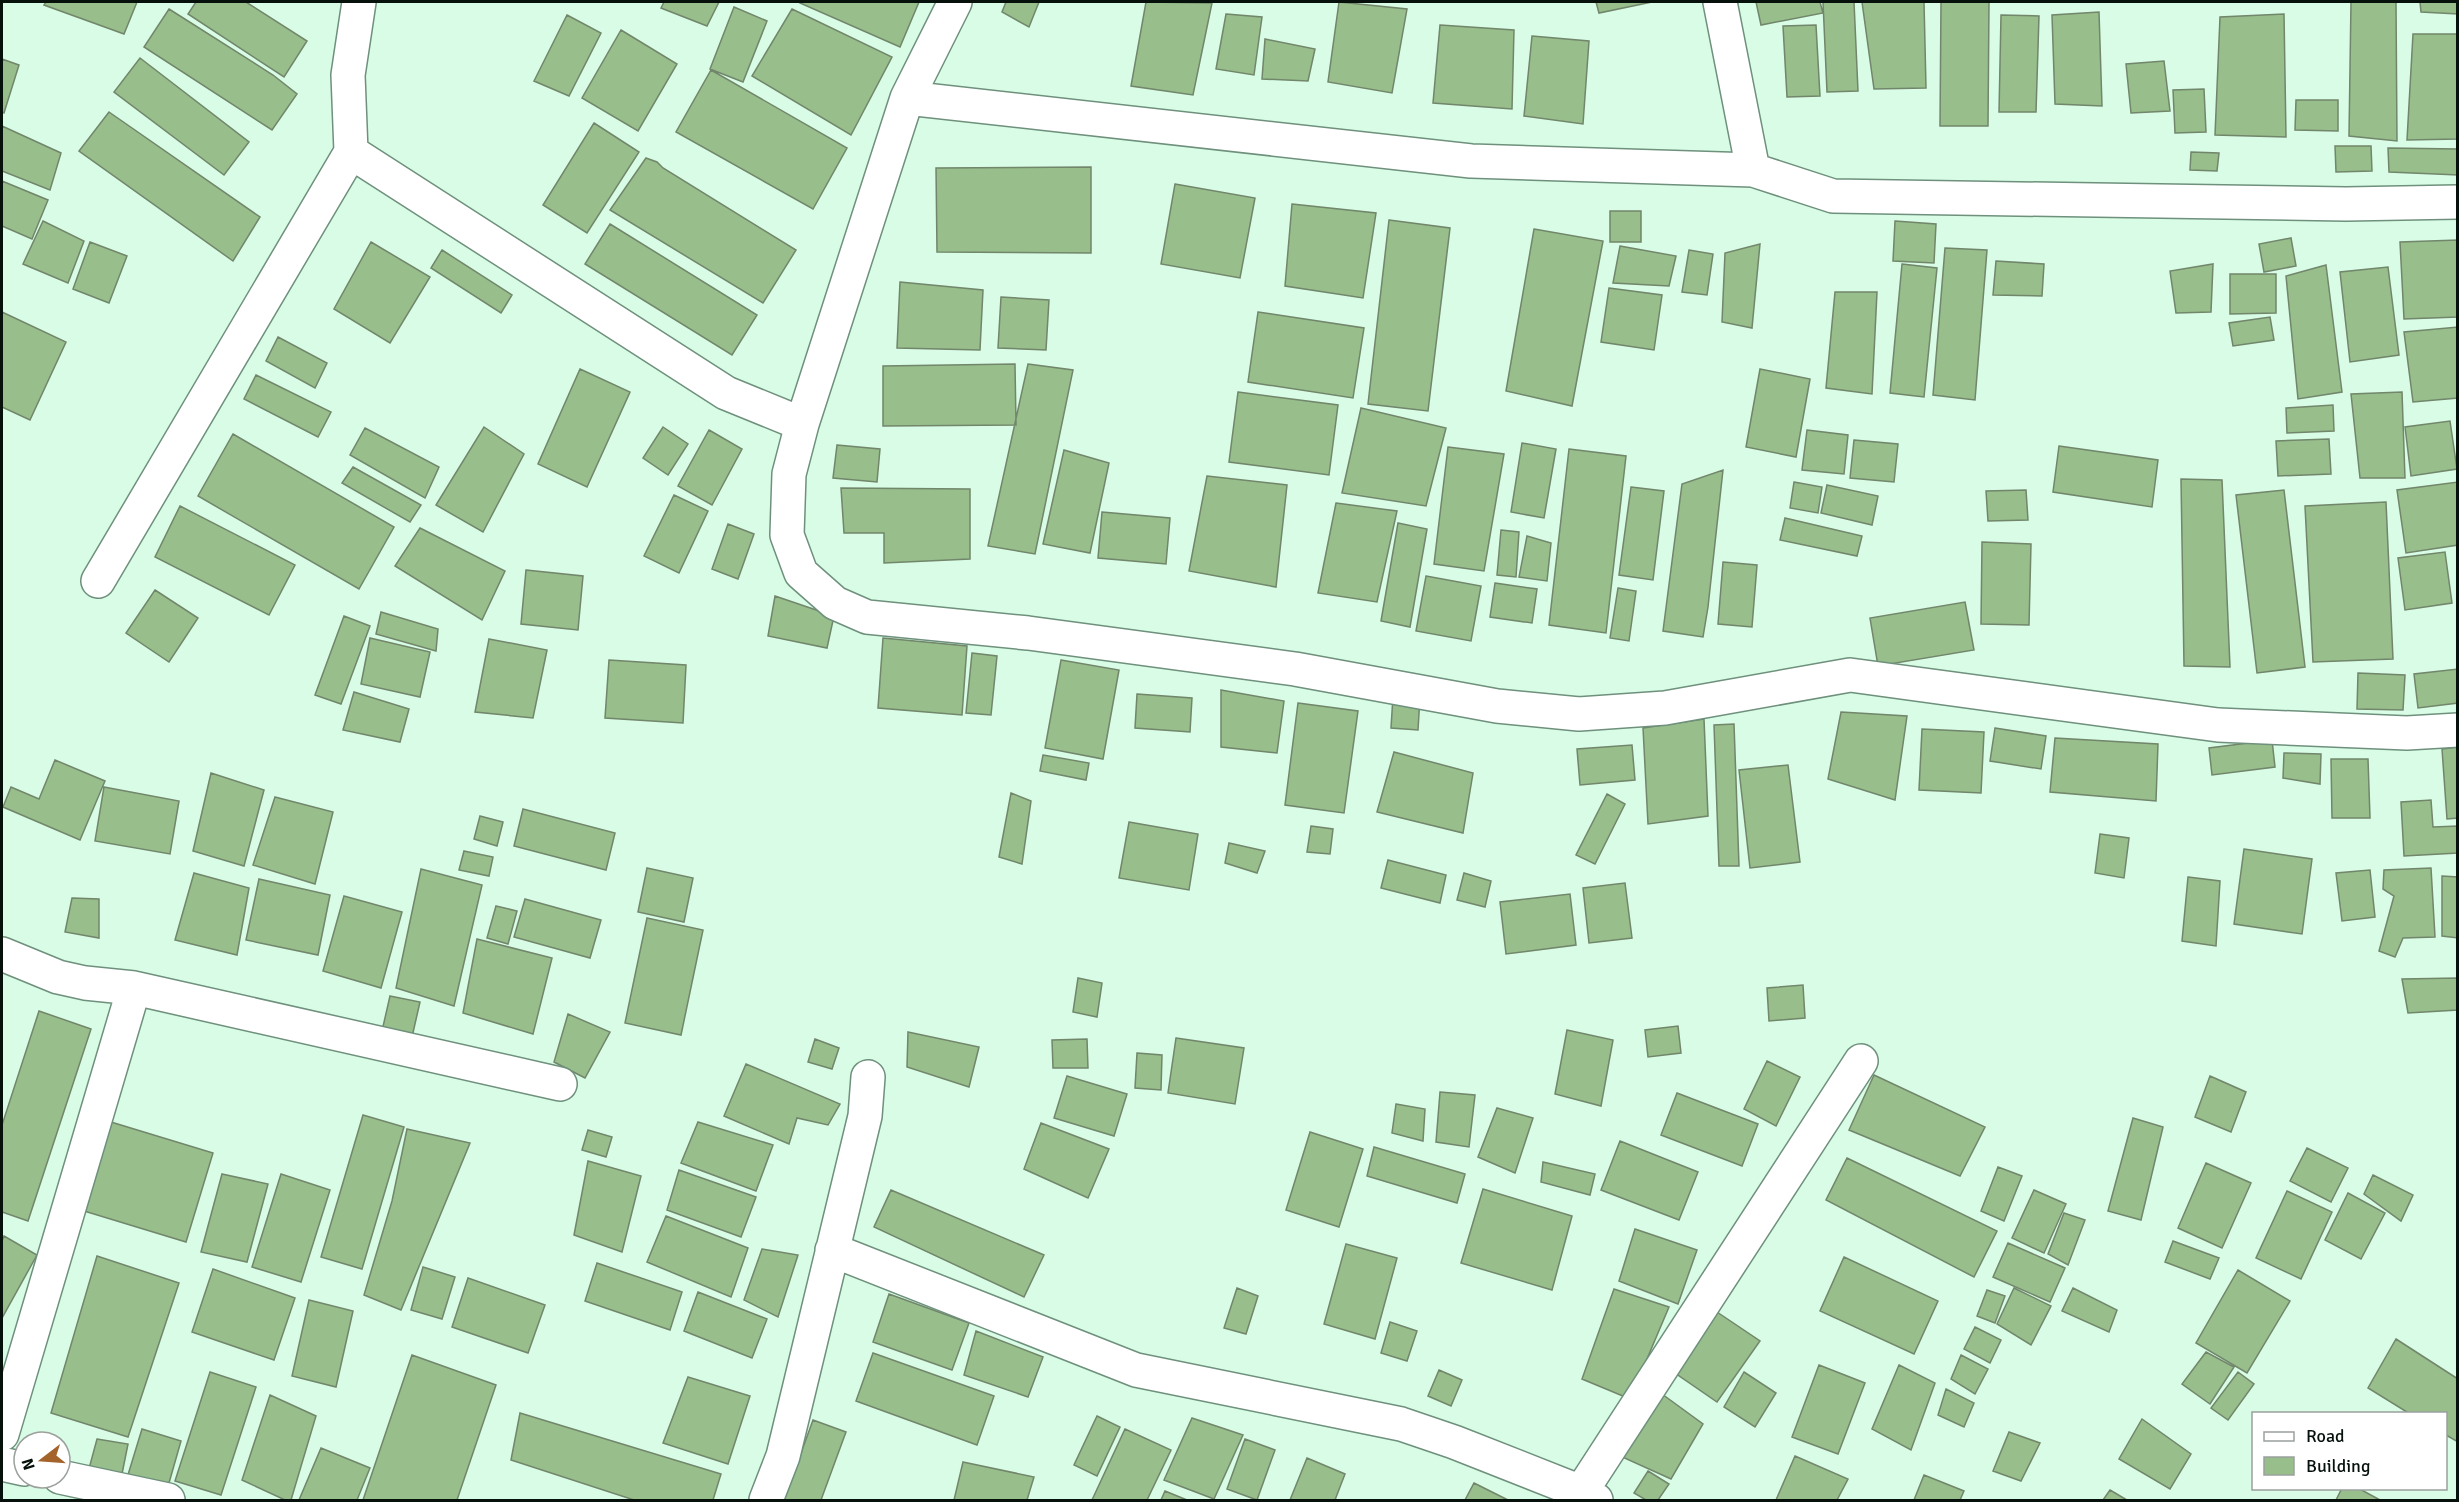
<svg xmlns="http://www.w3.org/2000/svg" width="2459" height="1502" viewBox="0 0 2459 1502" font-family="Signika,sans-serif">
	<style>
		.building { fill: #97be8b; stroke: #71866b; stroke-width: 1.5 }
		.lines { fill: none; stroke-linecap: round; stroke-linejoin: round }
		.minor-casing { stroke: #6e907c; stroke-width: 36 }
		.minor { stroke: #fff; stroke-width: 33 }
	</style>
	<rect width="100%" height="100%" fill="#d8fce5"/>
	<path class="building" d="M46,2h91l-13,32 -80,-29z
		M196,2h50l61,39 -23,36 -96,-63z
		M664,2h55l-12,24 -46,-18z
		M801,2h118l-19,45 -100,-44z
		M1006,2h33l-10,25 -27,-15z
		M1146,2l66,1 -19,92 -62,-9z
		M1339,2l68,7 -15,84 -64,-11z
		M1596,2h56l-53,11z
		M1756,2h64l3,11 -62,12z
		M1823,2h31l4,89 -31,1z
		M1862,2h62l2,86 -52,1z
		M1941,2h48l-1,124h-48z
		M2351,2h45l1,139 -48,-5z
		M2420,2h38v12l-37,-2z
		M734,7l33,14 -24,61 -33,-13z
		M169,9l104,66 24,19 -25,36 -128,-83z
		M792,9l100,48 -41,78 -99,-59z
		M2099,12l3,94 -47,-2 -3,-89z
		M1226,14l36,3 -8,58 -38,-6z
		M2284,14l2,123 -71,-2 5,-118z
		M567,15l34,18 -32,63 -35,-15z
		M2001,15l38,1 -3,96h-37z
		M1440,25l74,5 -2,79 -79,-6z
		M1816,25l4,71 -33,1 -4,-71z
		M621,30l56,34 -39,67 -56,-33z
		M2413,34h45v105l-51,1z
		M1532,36l57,5 -6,83 -59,-8z
		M1265,39l50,10 -7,32 -46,-2z
		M140,58l109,84 -25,33 -110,-83z
		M2,59l17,6 -15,48 -2,-1z
		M2164,61l6,50 -39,2 -5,-49z
		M711,70l136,78 -34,61 -137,-77z
		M2204,89l2,43 -31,1 -2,-43z
		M2296,100h42v31l-43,-1z
		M109,112l151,105 -27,44 -154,-110z
		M594,123l45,29 -52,81 -44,-28z
		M2,126l59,27 -11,37 -48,-19z
		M2335,146h36l1,25 -36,1z
		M2388,148l70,1v26l-69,-3z
		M2191,152l28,1 -2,18 -27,-1z
		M646,158l11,4 6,6 133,82 -33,53 -153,-93z
		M1091,167v86l-154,-1 -1,-84z
		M2,181l46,19 -16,39 -30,-13z
		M1175,184l80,14 -15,80 -79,-14z
		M1292,204l84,9 -13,85 -78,-12z
		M1610,211h31v31h-31z
		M1389,220l61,8 -22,183 -60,-7z
		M43,221l41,20 -16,42 -45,-19z
		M1895,221l41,3 -2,39 -41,-2z
		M610,224l147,91 -25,40 -147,-91z
		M1534,229l69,12 -31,165 -66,-15z
		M2291,238l5,28 -32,6 -5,-28z
		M2458,240v77l-54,2 -4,-77z
		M90,242l37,14 -18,47 -36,-14z
		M371,242l59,35 -40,66 -56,-34z
		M1760,244l-8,84 -30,-6 3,-69z
		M1620,246l56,10 -7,30 -56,-3z
		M1945,248l42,2 -12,150 -42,-5z
		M442,250l70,45 -11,18 -70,-45z
		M1689,250l24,4 -6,41 -25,-3z
		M1996,261l48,3 -2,32 -49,-1z
		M1902,264l35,4 -13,129 -34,-4z
		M2213,264l-2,48 -35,1 -6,-42z
		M2326,265l16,127 -44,7 -12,-123z
		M2388,267l11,88 -49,7 -10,-90z
		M2230,274h46v39l-46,1z
		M900,282l83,8 -3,60 -83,-2z
		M1609,288l53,7 -8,55 -53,-8z
		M1835,292h42l-5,102 -46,-6z
		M1001,297l48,3 -3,50 -48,-2z
		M2,312l64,30 -36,78 -28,-13z
		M1258,312l106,16 -11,70 -105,-16z
		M2270,317l4,23 -41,6 -4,-23z
		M2458,327v71l-45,4 -9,-70z
		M278,337l49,26 -12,25 -49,-27z
		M1015,364l1,61 -133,1v-60z
		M1028,364l45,6 -38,184 -47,-8z
		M580,369l50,23 -43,95 -49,-23z
		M1760,369l50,10 -14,78 -50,-10z
		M256,375l75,37 -13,25 -74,-38z
		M1238,392l100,13 -9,70 -100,-13z
		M2402,392l3,86h-45l-9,-84z
		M2333,405l1,26 -47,2 -1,-25z
		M1361,408l85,20 -20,78 -84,-13z
		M2450,421l7,48 -46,7 -6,-49z
		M484,427l40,27 -41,78 -47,-27z
		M663,427l25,17 -20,31 -25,-17z
		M365,428l74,39 -14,31 -75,-43z
		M709,430l33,19 -30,56 -34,-19z
		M1807,430l41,5 -4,39 -42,-4z
		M233,434l161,93 -35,62 -161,-93z
		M2329,439l2,35 -53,2 -2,-35z
		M1854,440l44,4 -4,38 -44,-4z
		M1522,443l34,6 -12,69 -33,-6z
		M837,445l43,4 -3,33 -44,-4z
		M2059,446l99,14 -6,47 -99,-15z
		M1448,447l56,7 -20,117 -50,-7z
		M1569,449l57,7 -20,177 -57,-8z
		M1064,450l45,13 -19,90 -47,-9z
		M353,467l68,38 -11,17 -68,-39z
		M1723,470l-15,137 -5,30 -40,-6 19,-147z
		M1207,476l80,9 -11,102 -87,-16z
		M2181,479l41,1 8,187 -46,-1z
		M1794,482l28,5 -4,26 -28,-5z
		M2458,482v63l-52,8 -9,-63z
		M1827,485l51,11 -6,29 -51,-12z
		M1631,487l33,4 -11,89 -34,-5z
		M841,488l129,1v70l-86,4v-30h-40z
		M2026,490l2,30 -40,1 -2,-30z
		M2284,490l21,177 -48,6 -21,-178z
		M674,495l34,16 -29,62 -35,-17z
		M2386,502l7,157 -80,3 -8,-156z
		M1336,503l61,8 -20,91 -59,-9z
		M180,506l115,59 -26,50 -114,-58z
		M1102,512l68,6 -4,46 -68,-6z
		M1785,518l77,18 -5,20 -77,-16z
		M1398,523l29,6 -17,98 -29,-6z
		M728,524l26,10 -16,45 -26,-10z
		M420,528l85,43 -23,49 -87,-54z
		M1501,530l18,2 -3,45 -19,-2z
		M1527,536l24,7 -4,38 -28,-4z
		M1982,542l49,2 -2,81 -48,-1z
		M2445,552l7,51 -47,7 -7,-52z
		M1723,562l34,3 -5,62 -34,-3z
		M526,570l57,6 -5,54 -57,-6z
		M1426,576l55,10 -10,55 -55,-10z
		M1495,583l42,6 -5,34 -42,-6z
		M1618,588l18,3 -7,50 -19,-3z
		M155,590l43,28 -29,44 -43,-29z
		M775,596l59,20 -7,32 -59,-12z
		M1965,602l9,48 -96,16 -8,-48z
		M381,612l57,17 -2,22 -60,-17z
		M344,616l26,10 -29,78 -26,-9z
		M370,638l60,14 -10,45 -59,-13z
		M883,638l84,8 -5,69 -84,-7z
		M489,639l58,11 -14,68 -58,-6z
		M972,653l25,3 -6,59 -25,-2z
		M609,660l77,5 -3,58 -78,-5z
		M1061,660l58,10 -16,89 -58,-11z
		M2458,669v34l-40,5 -4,-34z
		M2358,673l47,2 -2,35 -46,-1z
		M1221,690l63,11 -7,52 -56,-6z
		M354,692l55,17 -9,33 -57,-12z
		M1137,694l55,4 -2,34 -55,-4z
		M1393,696l27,1 -2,33 -27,-2z
		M1298,703l60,8 -14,102 -59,-8z
		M1841,712l66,4 -12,84 -67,-21z
		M1704,719l4,97 -60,8 -5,-96z
		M1734,724l5,142h-20l-5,-141z
		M1995,728l51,8 -5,33 -51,-8z
		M1922,729l62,3 -3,61 -62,-3z
		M2055,738l103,6 -2,57 -106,-9z
		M2272,740l3,27 -63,8 -3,-27z
		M1632,745l3,35 -55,5 -3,-36z
		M2458,747v71l-11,1 -5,-70z
		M1394,752l79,21 -10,60 -86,-21z
		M2284,753l37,1 -1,30 -37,-6z
		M1043,755l46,8 -3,17 -46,-9z
		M2331,759h37l2,59h-38z
		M55,760l50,21 -25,59 -77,-33 8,-20 28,12z
		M1788,765l12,97 -50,6 -11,-98z
		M211,773l53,17 -20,76 -51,-15z
		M104,787l75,14 -9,53 -75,-13z
		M1011,793l20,8 -9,63 -23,-7z
		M1607,794l18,10 -30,60 -19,-9z
		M275,797l58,15 -18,72 -62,-19z
		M2431,800l2,27 25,-1v27l-54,3 -3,-54z
		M523,809l92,24 -9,37 -92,-24z
		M480,816l23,6 -6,24 -23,-7z
		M1129,822l69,12 -9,56 -70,-12z
		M1311,826l22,3 -3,25 -23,-2z
		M2100,834l29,4 -5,40 -29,-5z
		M1229,843l36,8 -8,22 -32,-10z
		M2244,849l68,10 -10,75 -68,-10z
		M464,851l29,6 -4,19 -30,-6z
		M1388,860l58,15 -6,28 -59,-15z
		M647,868l46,10 -9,44 -46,-10z
		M2431,868l4,69 -32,1 -8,19 -16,-6 15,-55 -11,-7 1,-19z
		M421,869l61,16 -28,121 -58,-18z
		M2370,870l5,47 -33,4 -6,-48z
		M194,873l55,15 -12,67 -62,-15z
		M1464,873l27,8 -6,26 -28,-7z
		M2442,876l16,1v61l-16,-2z
		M2188,877l32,4 -4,65 -34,-5z
		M259,879l71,16 -12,60 -72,-15z
		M1625,883l7,55 -43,5 -6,-55z
		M1570,894l6,51 -70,9 -6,-52z
		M344,896l58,16 -21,76 -58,-17z
		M72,898l27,1v39l-34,-6z
		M525,899l76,21 -11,38 -76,-21z
		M496,906l21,5 -9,33 -21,-6z
		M647,918l56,12 -22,105 -56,-12z
		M477,939l75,19 -19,76 -70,-21z
		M1078,978l24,5 -5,34 -24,-5z
		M2458,978v32l-50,3 -6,-34z
		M1803,985l2,33 -36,3 -2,-33z
		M390,996l30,6 -8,35 -30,-6z
		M39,1011l52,18 -63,192 -26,-9v-87z
		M568,1014l42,18 -25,46 -31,-16z
		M1678,1026l3,27 -33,4 -3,-27z
		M1567,1030l46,10 -12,66 -46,-12z
		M908,1032l71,15 -10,40 -62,-20z
		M1176,1038l68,10 -9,56 -67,-11z
		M815,1039l24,9 -7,21 -24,-7z
		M1087,1039l1,29h-35l-1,-28z
		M1137,1053l25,2 -1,35 -26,-2z
		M1767,1061l33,16 -24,49 -32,-17z
		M746,1064l94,40 -12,21 -31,-7 -8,26 -65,-28z
		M1874,1075l111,52 -25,49 -111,-46z
		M1067,1076l60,18 -13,42 -60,-18z
		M2210,1076l36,16 -15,40 -36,-15z
		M1440,1092l35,3 -6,52 -33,-5z
		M1677,1093l81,31 -16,42 -81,-31z
		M1396,1104l29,5 -2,32 -31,-8z
		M1497,1108l36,10 -18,55 -37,-16z
		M363,1115l41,12 -42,142 -41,-12z
		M2133,1118l30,9 -22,93 -33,-9z
		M111,1122l102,31 -27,89 -102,-31z
		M698,1122l75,23 -17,46 -75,-28z
		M1041,1123l68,26 -21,49 -64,-29z
		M407,1129l63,14 -69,167 -37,-15 28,-94z
		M588,1130l24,7 -6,20 -24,-7z
		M1310,1132l53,17 -24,78 -53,-17z
		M1620,1141l78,31 -19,48 -78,-30z
		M1374,1147l91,27 -8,29 -90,-27z
		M2307,1148l41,20 -17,34 -41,-21z
		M1847,1158l150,73 -23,46 -148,-77z
		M588,1161l53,15 -19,76 -48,-17z
		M1543,1162l52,12 -5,21 -49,-13z
		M2206,1163l45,20 -29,65 -44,-20z
		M1998,1167l24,9 -18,45 -23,-10z
		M679,1170l77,27 -15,40 -74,-27z
		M222,1174l46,10 -21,78 -46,-10z
		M281,1174l49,16 -29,92 -49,-15z
		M2373,1175l40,20 -12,26 -37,-27z
		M1483,1189l89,27 -20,74 -91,-27z
		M891,1190l153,65 -20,42 -150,-70z
		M2034,1190l32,14 -22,49 -32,-15z
		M2287,1191l45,21 -31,67 -45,-21z
		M2348,1193l37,20 -24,46 -36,-19z
		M2064,1213l21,7 -17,45 -20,-11z
		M666,1216l82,32 -17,49 -84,-35z
		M1635,1229l62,21 -19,54 -59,-23z
		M4,1236l33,19 -35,63v-77z
		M2173,1241l46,17 -9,21 -45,-17z
		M2008,1243l57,25 -15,34 -57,-25z
		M1346,1244l51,14 -22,81 -51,-15z
		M762,1249l36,6 -20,62 -34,-17z
		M97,1256l82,27 -51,154 -77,-24z
		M1844,1257l94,44 -24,53 -94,-43z
		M597,1263l85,29 -12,38 -85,-29z
		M423,1267l32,10 -13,42 -31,-9z
		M213,1269l82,29 -21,62 -82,-28z
		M2238,1270l52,31 -43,72 -51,-30z
		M468,1278l77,27 -17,48 -76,-26z
		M1237,1288l21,8 -12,38 -22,-6z
		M2014,1288l37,18 -20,39 -34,-21z
		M2073,1288l44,22 -8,22 -47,-21z
		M1614,1289l55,18 -39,92 -48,-20z
		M1987,1290l18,6 -10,27 -18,-7z
		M698,1292l69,27 -15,39 -68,-27z
		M889,1294l80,29 -17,47 -79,-28z
		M309,1300l44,11 -17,76 -44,-11z
		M1717,1312l43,29 -43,61 -42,-29z
		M1390,1322l27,9 -10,30 -26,-8z
		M1975,1327l26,13 -11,23 -26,-14z
		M976,1331l67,26 -15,40 -64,-22z
		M2396,1339l62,40v63l-12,-7v-21h-36l-42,-26z
		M2206,1352l28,15 -24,37 -28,-20z
		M873,1353l121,43 -17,49 -121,-44z
		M412,1355l84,30 -39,115h-94z
		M1961,1355l27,14 -13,25 -24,-15z
		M1819,1365l46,18 -27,71 -46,-17z
		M1899,1365l36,18 -24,67 -39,-21z
		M1439,1370l23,10 -11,26 -23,-10z
		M210,1372l46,15 -35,108 -46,-14z
		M1744,1372l32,21 -21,34 -31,-20z
		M2238,1372l16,12 -26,36 -17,-12z
		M688,1377l62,19 -22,68 -65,-21z
		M1946,1389l28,14 -10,24 -26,-12z
		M1662,1394l41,30 -32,55 -51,-23z
		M270,1395l46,21 -25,84h-6l-43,-20z
		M520,1413l201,61 -8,26h-79l-123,-40z
		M1097,1416l23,11 -23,49 -23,-11z
		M1192,1418l51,17 -29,64 -50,-19z
		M2142,1419l49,35 -21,35 -51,-30z
		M813,1420l33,12 -25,68h-37z
		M142,1429l39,12 -14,49 -40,-12z
		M1125,1429l46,21 -24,50h-55z
		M2009,1432l31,11 -19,38 -28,-10z
		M97,1439l31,5 -8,40 -33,-8z
		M1245,1439l30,11 -18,50 -30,-11z
		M321,1448l49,20 -13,32h-58z
		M1795,1456l53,23 -11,21h-61z
		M1307,1458l38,16 -10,26h-45z
		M963,1462l71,15 -7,23h-73z
		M1648,1471l21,13 -11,16h-12l-12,-7z
		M1924,1475l40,16 -4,9h-46z
		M1474,1483l34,17h-43z
		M2342,1488h16l22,12h-44z
		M2110,1490l17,10h-24z
		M1165,1491l22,9h-26z"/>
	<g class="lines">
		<g class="minor-casing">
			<path id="minor" d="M955,2l-48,96 -105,326 -13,50 -2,61 14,38 34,30 32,14 161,16 267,36 202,37 82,8 86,-6 185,-33 368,50 189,8 51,-3
				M1720,2l33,168
				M907,98l564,63 282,9 80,26 513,8 112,-2
				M351,152l375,241 76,31
				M98,581l253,-429 -3,-77 11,-73
				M2,954l56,23 27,6 49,5 426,96
				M832,1250l304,120 265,54 53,18 127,50 15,8
				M2,1434l132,-446
				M2,1464l22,5
				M60,1477l108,23
				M1581,1492l280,-431
				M766,1500l17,-44 82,-340 3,-39"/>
		</g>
		<use href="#minor" class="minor"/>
	</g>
	<rect width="2459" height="1502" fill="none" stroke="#05110a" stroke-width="6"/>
	<rect x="2252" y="1412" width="195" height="78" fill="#ffffff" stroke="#9ba09d" stroke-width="1.5"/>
	<rect x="2264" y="1432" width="30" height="9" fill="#ffffff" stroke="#9ba09d" stroke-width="1.5"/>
	<text x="2306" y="1442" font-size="18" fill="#05110a">Road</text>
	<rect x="2264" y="1457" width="30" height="18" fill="#97be8b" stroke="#9ba09d" stroke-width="1.5"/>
	<text x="2306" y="1472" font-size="18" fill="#05110a">Building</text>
	<g transform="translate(42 1460) rotate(253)"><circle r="28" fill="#ffffff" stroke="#9ba09d" stroke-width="1.5"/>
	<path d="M0-4.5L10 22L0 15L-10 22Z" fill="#a3632b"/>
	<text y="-9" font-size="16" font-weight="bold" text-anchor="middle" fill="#05110a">N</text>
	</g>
</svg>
